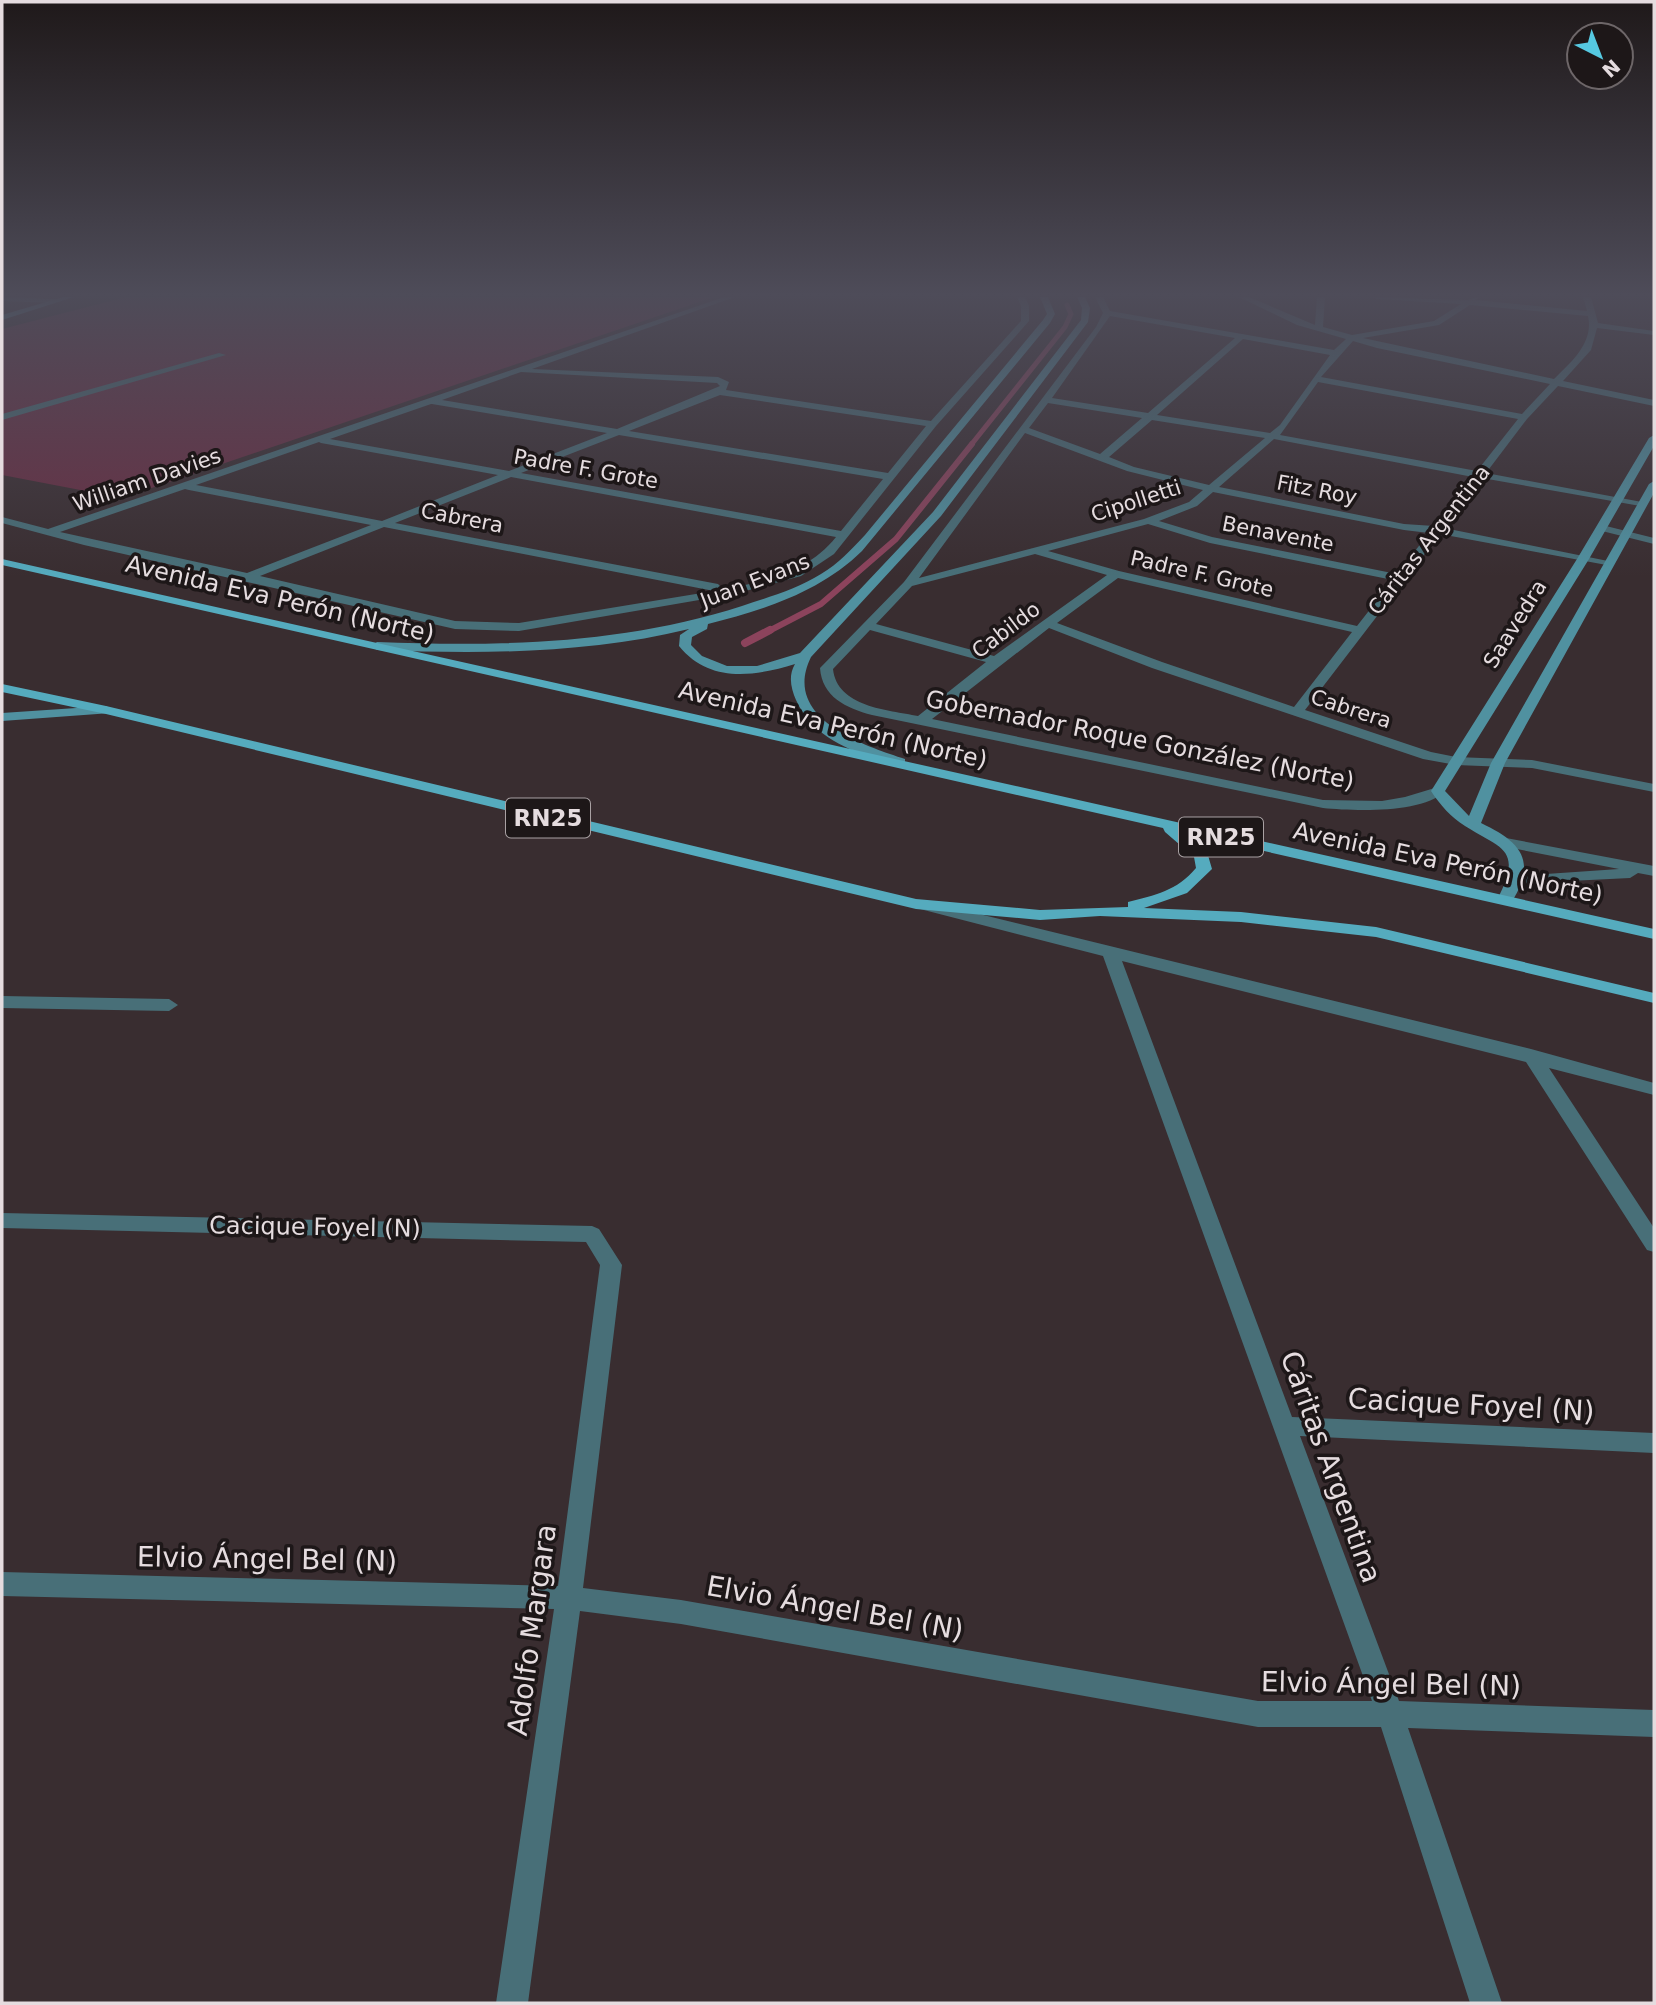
<svg xmlns="http://www.w3.org/2000/svg" width="1656" height="2005" viewBox="0 0 1656 2005" font-family="'DejaVu Sans',sans-serif">
	<style>
		.green { fill: #692e43 }
		.lines { fill: none; stroke-linecap: round; stroke-linejoin: round }
		.stream-far2 { stroke: #8c435c; stroke-width: 5 }
		.stream-far1 { stroke: #8c435c; stroke-width: 6 }
		.stream { stroke: #8c435c; stroke-width: 8 }
		.street { fill: #486f78; fill-rule: evenodd }
		.secondary { fill: #5091a0; fill-rule: evenodd }
		.primary { fill: #55abbe; fill-rule: evenodd }
		.labels { text-anchor: middle; dominant-baseline: central; stroke-width: 7; stroke-linejoin: round; paint-order: stroke }
		.far-street-label { font-size: 21px; fill: #e5dcdf; stroke: #1d1718 }
		.shield { fill: #1d1718; stroke: #a9a1a3; stroke-width: 2 }
		.shield-label { font-size: 23px; font-weight: bold; fill: #e5dcdf }
		.street-label { font-size: 24px; fill: #e5dcdf; stroke: #1d1718 }
		.near-street-label { font-size: 28px; fill: #e5dcdf; stroke: #1d1718 }
	</style>
	<rect width="100%" height="100%" fill="#392d30"/>
	<path class="green" d="M126,297h588l-592,201 -120,-23v-146z"/>
	<g class="lines">
		<path class="stream-far2" d="M971,445l94,-118 6,-13 -4,-9"/>
		<path class="stream-far1" d="M767,632l54,-28 75,-65 76,-95"/>
		<path class="stream" d="M745,643l25,-13"/>
		<path class="street" d="M2,297l52,2 4,2 -4,2 -52,-2z
			M724,297h11l-203,72 186,8 11,5 -3,8 205,31 90,-100v-15l-4,-9h8l4,9v15l-93,105 -102,128 -33,22 -67,18 -215,37 -64,-2 -371,-84 -82,-22v-6l46,12zM521,372l196,11 3,3 -103,43 -175,-29zM720,395l206,31 -38,47 -259,-42zM431,404h1l175,29 -98,38 -179,-32zM619,435l264,44 -42,52 -320,-58zM319,442l2,1 177,32 -116,46 -186,-36zM511,477l325,60c-28,35 -70,45 -113,52l-5,-5 -323,-61zM185,489l4,1 182,35 -124,48 -187,-41zM384,527l330,64 -195,32 -64,-2 -195,-45z
			M1095,297h8l7,14 224,39 12,-11 -49,-14 -58,-28h10l66,28 2,-28h8l-2,30 29,8 82,-14 27,-17 -84,-5 -4,-2 94,3 12,-3 -3,3 111,11 -4,-14h8l7,26 56,8v4l-57,-7 -6,22 -28,31 91,19v6l-96,-20 -31,33 -41,54 156,29 4,1v4l-164,-29 -38,50 164,33 6,3 -2,2 -172,-32 -135,176 126,42 25,5 76,3 122,24v8l-122,-24 -76,-3 -33,-6 -271,-91 -103,-40 -117,91 391,81 59,1 23,-4 33,-10 7,4c-23,23 -91,20 -122,17l-451,-93c-26,-7 -50,-18 -52,-47l84,-86 192,-255 7,-14zM1470,305l118,11c6,27 -17,46 -34,63l-191,-41 76,-13zM1110,316l125,22 -87,75 -96,-15zM1243,339l87,16 -50,70 -10,8 -113,-18zM1353,341l24,7 173,36 -28,30 -201,-37zM1318,382l200,37 -41,52 -197,-36zM1048,403l94,15 -42,36 -71,-26zM1152,420l113,18 -56,47 -75,-18 -25,-10zM1025,433l102,38 76,19 -14,12 -45,17 -225,59zM1274,439l199,38 -39,49 -30,-2 -185,-37zM1213,492l191,38 25,3 -32,41 -185,-37 -53,-16 38,-15zM1148,524l62,19 183,37 -36,46 -238,-55 -71,-20zM1035,554l72,21 -113,81 -118,-32 36,-38zM1118,578l234,54 -58,75 -132,-45 -105,-39zM870,630l116,32 -68,54c-30,-6 -81,-9 -85,-47z
			M219,353l7,2 -224,65v-6z
			M1602,525l52,13v6l-56,-14 -1,-2z
			M1506,838l148,28v10l-16,-3 -8,5 -120,6 -2,-3 2,-3 6,-2 103,-7 -118,-23 -3,-3z
			M926,901l605,148 123,34v12l-105,-27 105,160v24l-7,-2 -121,-188 -404,-101 170,456 362,16v20l-354,-17 99,265 255,9v27l-246,-9 94,275h-32l-89,-276h-123l-577,-103 -101,-13 -52,392h-32l58,-394 -552,-13v-24l556,14 42,-321 -14,-23 -584,-14v-15l590,13 7,3 23,36 -39,323 98,12 577,101h114l-269,-745 -183,-47 -2,-3 2,-3z
			M2,996l167,3 9,6 -9,6 -167,-3z"/>
		<path class="secondary" d="M63,297h11l-72,23v-5z
			M1040,297h8l7,17 -5,9 -188,228c-42,41 -98,59 -154,73l-1,5 -15,8 -1,8 11,11 25,10h30l43,-13 133,-141 148,-192 1,-12 -5,-11h8l5,11 -2,14 -147,194 -130,141c-30,61 51,88 94,102v6c-10,2 -22,-4 -32,-7 -32,-11 -62,-25 -77,-58 -5,-12 -8,-24 -1,-36 -42,13 -86,19 -116,-18l1,-11 9,-6c-102,25 -208,25 -312,21l-6,-4 6,-4c123,5 247,2 365,-36 27,-9 55,-17 79,-32 17,-10 31,-25 44,-39l178,-215 4,-6z
			M1654,435v11l-65,113 -144,232 24,25 22,-53 158,-279 5,-3v12l-149,270 -24,60c40,19 57,38 30,80h-12l-2,-3c27,-52 4,-51 -32,-74 -14,-9 -25,-21 -34,-35l146,-232 72,-121z
			M106,706l7,4 -2,3 -109,8v-8z"/>
		<path class="primary" d="M2,559l1652,370v10l-470,-106 23,19 5,17 -25,24 -43,15 97,4 135,15 278,66v10l-278,-66 -135,-15 -141,-6 -60,4 -124,-11 -810,-195 -104,-22v-8l104,22 810,193 124,11 88,-3v-5c27,-7 49,-11 68,-34l-2,-11 -29,-25 -2,-4 -1161,-263z"/>
	</g>
	<linearGradient id="sky" x2="0" y2="1"><stop stop-color="#1f191a"/><stop offset="0.51" stop-color="#4e4c59"/><stop offset="1" stop-color="#4e4c59" stop-opacity="0"/></linearGradient>
	<rect width="1656" height="577" fill="url(#sky)"/>
	<g class="labels">
		<g class="far-street-label">
			<text transform="translate(586 469) rotate(10)">Padre F. Grote</text>
			<text transform="translate(147 480) rotate(-19)">William Davies</text>
			<text transform="translate(1317 490) rotate(11)">Fitz Roy</text>
			<text transform="translate(1136 501) rotate(-18)">Cipolletti</text>
			<text transform="translate(462 518) rotate(11)">Cabrera</text>
			<text transform="translate(1278 534) rotate(11)">Benavente</text>
			<text transform="translate(1429 540) rotate(-52)">Cáritas Argentina</text>
			<text transform="translate(1202 574) rotate(13)">Padre F. Grote</text>
			<text transform="translate(755 581) rotate(-21)">Juan Evans</text>
			<text transform="translate(1515 624) rotate(-58)">Saavedra</text>
			<text transform="translate(1006 630) rotate(-37)">Cabildo</text>
			<text transform="translate(1351 709) rotate(18)">Cabrera</text>
		</g>
		<g class="shield">
			<rect x="506" y="798.5" width="84" height="39" rx="5"/>
			<rect x="1179" y="817.5" width="84" height="39" rx="5"/>
		</g>
		<g class="shield-label">
			<text x="548" y="818">RN25</text>
			<text x="1221" y="837">RN25</text>
		</g>
		<g class="street-label">
			<text transform="translate(280 599) rotate(13)">Avenida Eva Perón (Norte)</text>
			<text transform="translate(833 725) rotate(13)">Avenida Eva Perón (Norte)</text>
			<text transform="translate(1140 740) rotate(11)">Gobernador Roque González (Norte)</text>
			<text transform="translate(1448 863) rotate(12)">Avenida Eva Perón (Norte)</text>
			<text transform="translate(315 1227) rotate(1)">Cacique Foyel (N)</text>
		</g>
		<g class="near-street-label">
			<text transform="translate(1471 1405) rotate(3)">Cacique Foyel (N)</text>
			<text transform="translate(1331 1467) rotate(70)">Cáritas Argentina</text>
			<text transform="translate(267 1559) rotate(1)">Elvio Ángel Bel (N)</text>
			<text transform="translate(835 1608) rotate(10)">Elvio Ángel Bel (N)</text>
			<text transform="translate(532 1630) rotate(-82)">Adolfo Margara</text>
			<text transform="translate(1391 1684) rotate(1)">Elvio Ángel Bel (N)</text>
		</g>
	</g>
	<rect width="1656" height="2005" fill="none" stroke="#e5dcdf" stroke-width="7"/>
	<g transform="translate(1600 56) rotate(138)"><circle r="33" fill="#1d1718" stroke="#6d6668" stroke-width="2"/>
	<path d="M0-5L12 26L0 18L-12 26Z" fill="#56c9e1"/>
	<text y="-10" font-size="19" font-weight="bold" text-anchor="middle" fill="#e5dcdf">N</text>
	</g>
</svg>
